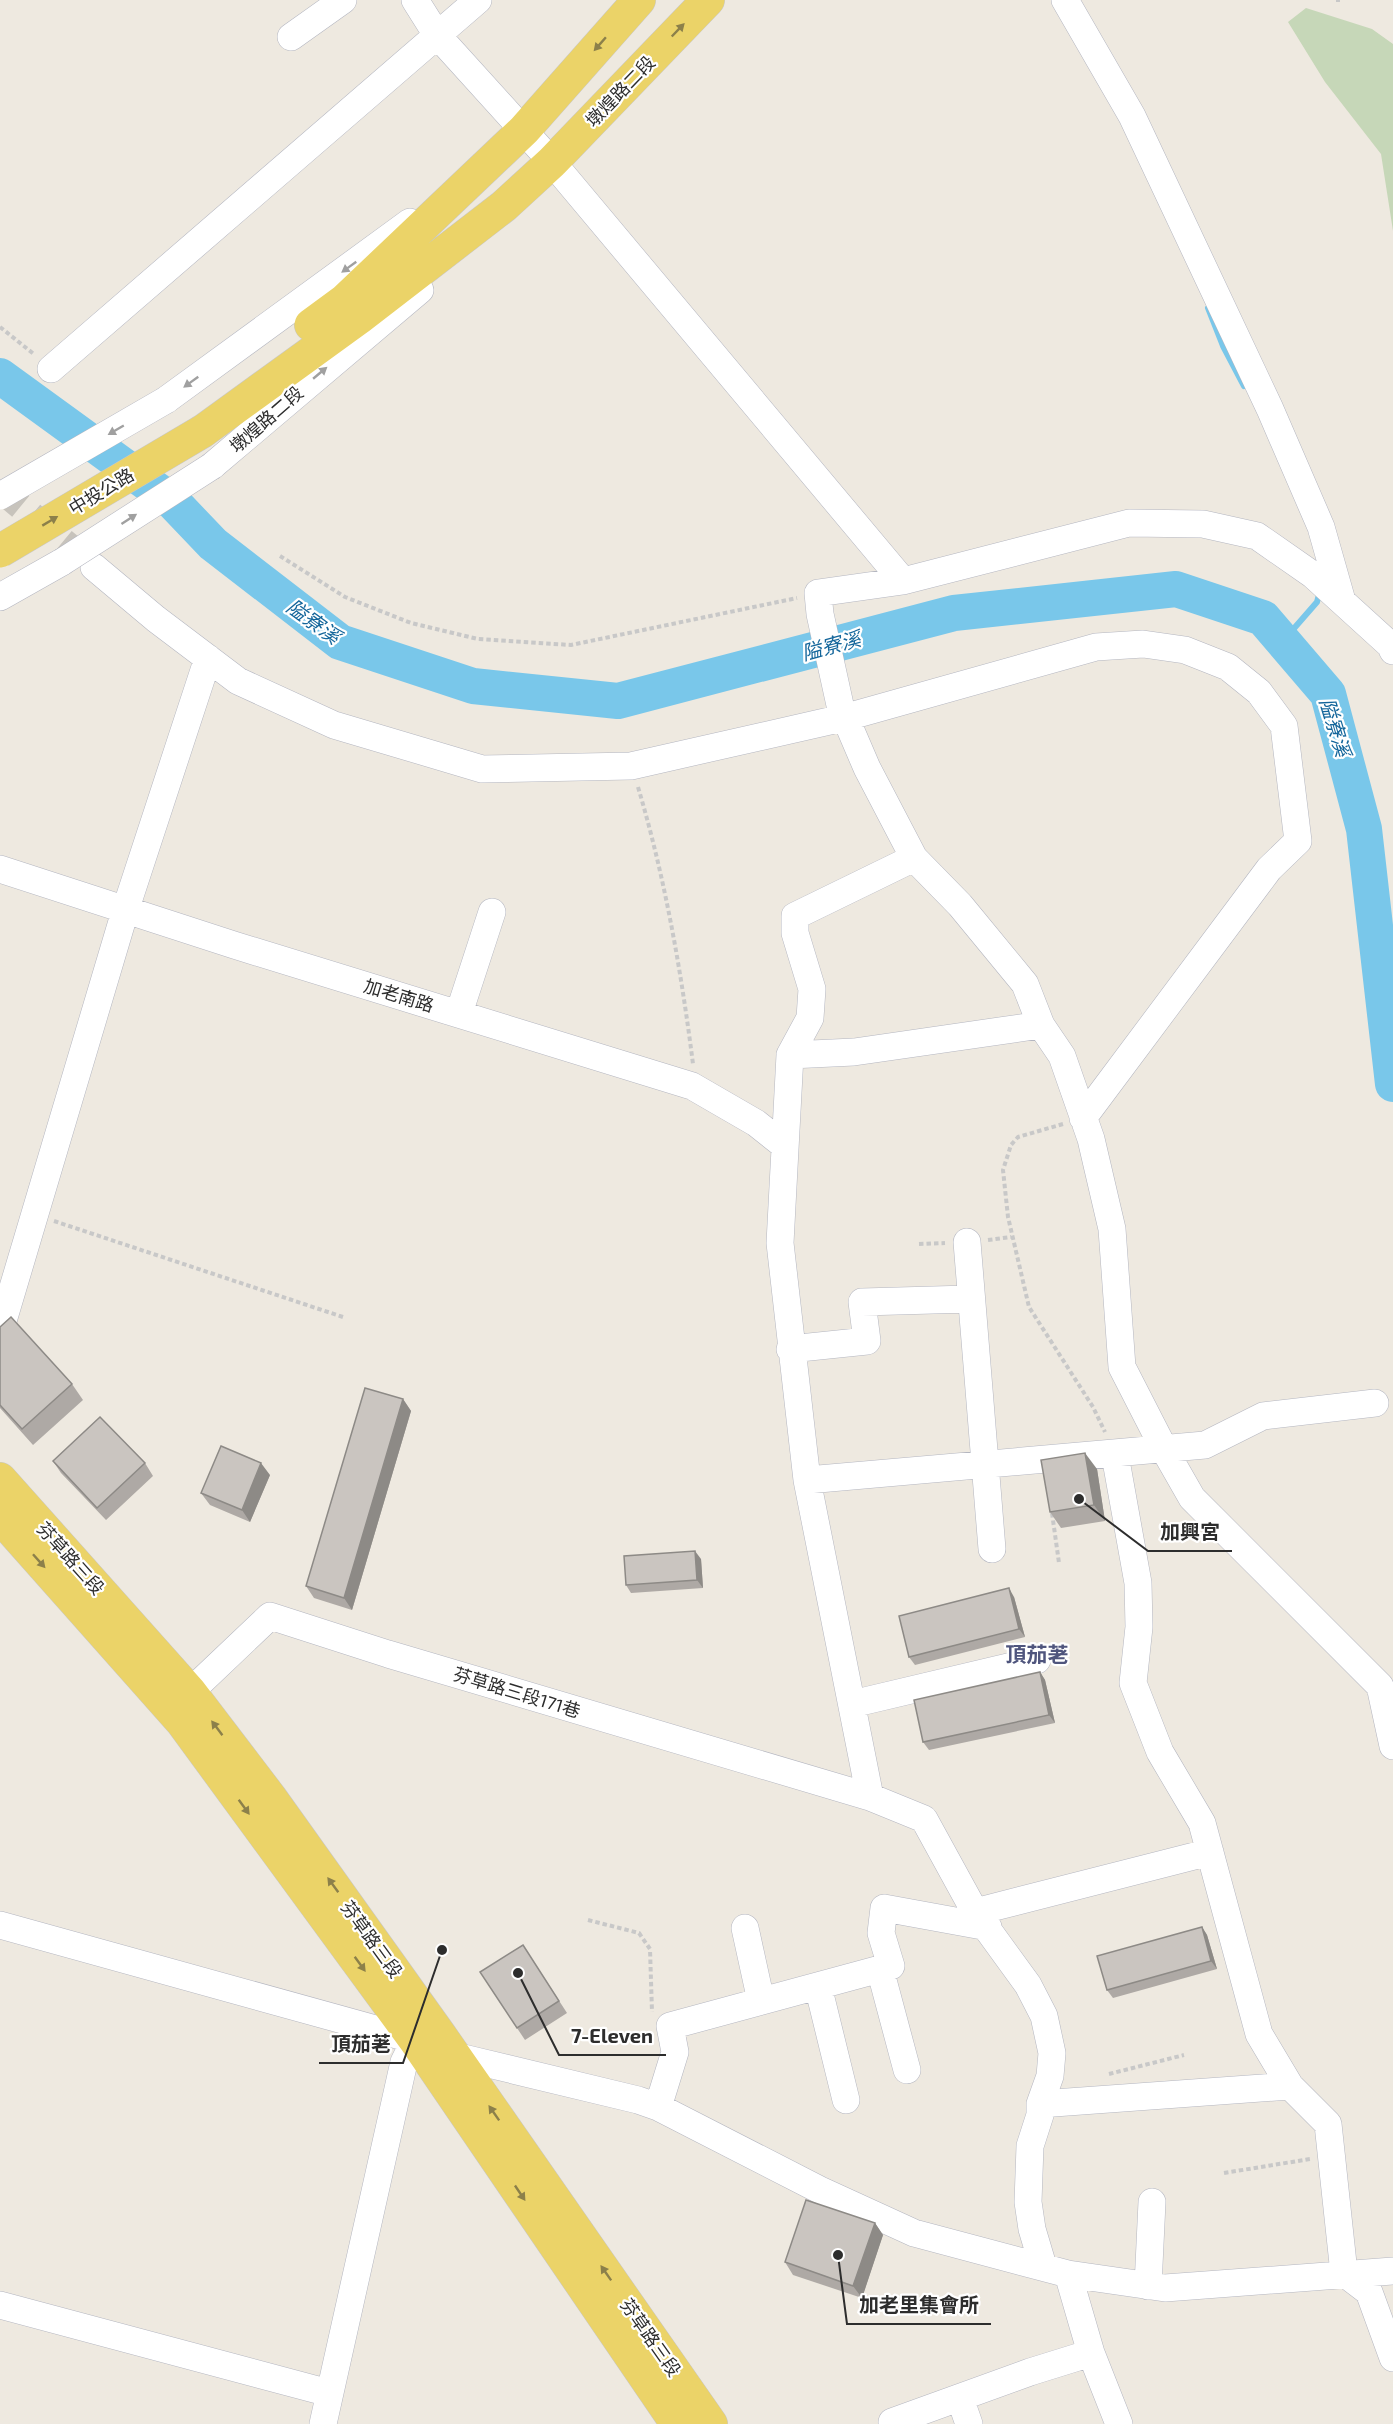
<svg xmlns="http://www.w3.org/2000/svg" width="1393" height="2424" viewBox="0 0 1393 2424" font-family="'Exo 2','Noto Sans TC',sans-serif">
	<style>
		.cemetery { fill: #c6d7b8 }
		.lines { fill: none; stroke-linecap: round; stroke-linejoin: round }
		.stream { stroke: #79c7ea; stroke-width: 6 }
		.river { stroke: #79c7ea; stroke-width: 36 }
		.minor-tunnel { stroke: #c7c3bc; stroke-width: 27; stroke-dasharray: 27 14; stroke-linecap: butt }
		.minor-casing { stroke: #b4b6c0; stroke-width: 28 }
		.major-casing { stroke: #c8c8c8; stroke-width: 34 }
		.path { stroke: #c8c8c8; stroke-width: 4; stroke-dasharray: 4.5 3; stroke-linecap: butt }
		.minor { stroke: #fff; stroke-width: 27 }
		.major { stroke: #ebd368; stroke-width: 33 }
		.minor-bridge-casing { stroke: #b4b6c0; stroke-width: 28; stroke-linecap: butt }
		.major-bridge-casing { stroke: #c8c8c8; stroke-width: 34; stroke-linecap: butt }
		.minor-bridge { stroke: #fff; stroke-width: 27 }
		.major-bridge { stroke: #ebd368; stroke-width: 33 }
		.wall { fill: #aea9a5 }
		.shaded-wall { fill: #8d8a86 }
		.building { fill: #cac5c0; stroke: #8d8a86; stroke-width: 1.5 }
		.oneway { fill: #8c804a }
		.oneway2 { fill: #a0a0a0 }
		.labels { text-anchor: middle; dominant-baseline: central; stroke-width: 4.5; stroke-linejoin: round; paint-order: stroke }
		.street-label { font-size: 18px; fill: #2d2d2d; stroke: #fff }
		.water-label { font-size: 20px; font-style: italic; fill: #14669b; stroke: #fff }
		.quarter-label { font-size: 21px; font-weight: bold; fill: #4f557d; stroke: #fff }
		.leader { fill: none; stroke: #2d2d2d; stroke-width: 2 }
		.callout-dot { fill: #2d2d2d; stroke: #fff; stroke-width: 2 }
		.callout-label { font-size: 20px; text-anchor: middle; font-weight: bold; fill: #2d2d2d; stroke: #fff; stroke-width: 4.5; stroke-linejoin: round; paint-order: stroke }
	</style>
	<rect width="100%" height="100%" fill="#eee9e0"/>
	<path class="cemetery" d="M1306,8l66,21 21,15v187l-12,-77 -56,-72 -37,-60z"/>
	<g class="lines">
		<path class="stream" d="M1208,308l15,38 21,40
			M1283,641l34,-39 3,-11"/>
		<path class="river" d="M0,376l172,125 41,43 127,98 133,44 145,15 336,-88 222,-24 87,29 65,76 36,135 29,255"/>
		<path class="minor-tunnel" d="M0,489l94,78"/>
		<g class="minor-casing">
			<path id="minor" d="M415,0l22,35 115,127 351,419
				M1065,0l67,116 138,293 51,118 21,74
				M291,37l52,-37
				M51,369l427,-369
				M166,400l244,-178
				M212,466l208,-176
				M94,567l62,52 82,62 96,44 148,44 149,-3 216,-49 249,-70 47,-3 42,6 43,17 31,25 25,34 14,115 -29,28 -186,249
				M0,597l62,-35
				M1393,651l-3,-6 -77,-70 -56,-39 -54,-12 -74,-1 -226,58 -85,12 2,21 20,91 27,63 47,90 46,47 65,79 16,41 21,31 29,83 21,90 10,138 42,82 28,49 188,188 13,60
				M914,858l-119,58v17l17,56 -2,29 -20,37 -10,188 27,237 63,317 54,22 51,93 53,73 16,31 8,37 -2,23 -10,28v11l-10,31 -2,56 4,27 11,37
				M0,869l234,76 458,141 64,37 29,23
				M459,1013l33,-101
				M790,1055l64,-3 187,-27
				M967,1242l25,307
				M0,1324l3,-3 123,-413 82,-250
				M790,1349l77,-8 -5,-39 107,-3
				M1115,1455l23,128 1,44 -6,56 27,69 42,71 57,211 31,52 38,38 16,149 25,19 24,66
				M807,1480l398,-35 58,-29 112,-13
				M190,1692l80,-76 118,38 482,143
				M852,1704l185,-44
				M975,1912l235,-60
				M0,1925l415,115 40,16 183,44 20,7 162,83 94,43 154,41 97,14 228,-17
				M745,1928l16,73
				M880,1969l27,101
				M818,1986l28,114
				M1040,2104l250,-18
				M658,2107l17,-55 -5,-26 221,-60 -10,-33 3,-25 104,19
				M1068,2274l23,79 28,71
				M1148,2286l4,-84
				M0,2305l329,88
				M960,2398l9,26
				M892,2422l138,-50 61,-19
				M323,2424l81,-362 11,-22"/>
		</g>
		<g class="major-casing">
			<path id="major" d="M311,325l34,-25 179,-170 115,-130
				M203,431l156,-113 145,-112 48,-44 156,-162
				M0,1479l190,213 80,105 170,238 271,389
				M0,1517l182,205 233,318 262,384"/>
		</g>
		<path class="path" d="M1338,2v-2
			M0,327l35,28
			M280,556l65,41 66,26 67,16 93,6 226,-47
			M638,787c27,91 43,183 55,277
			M1063,1124l-45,13 -7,8 -8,25 5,47 21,90 64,100 12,25
			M54,1221l289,96
			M988,1240l23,-3
			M919,1244l26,-1
			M1052,1513l7,50
			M588,1920l51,13 11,16 2,63
			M1109,2074l75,-19
			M1224,2173l86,-14"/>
		<use href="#minor" class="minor"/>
		<use href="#major" class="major"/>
		<g class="minor-bridge-casing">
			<path id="minor-bridge" d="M0,496l166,-96
				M62,562l150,-96"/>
		</g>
		<g class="major-bridge-casing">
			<path id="major-bridge" d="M0,551l203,-120"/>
		</g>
		<use href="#minor-bridge" class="minor-bridge"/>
		<use href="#major-bridge" class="major-bridge"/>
	</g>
	<path class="wall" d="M0,1327l72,57 11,16 -50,45 -33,-37z
		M403,1399l8,12 -59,199 -38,-12 -8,-12z
		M53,1461l92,2 8,13 -47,44 -45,-47z
		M1097,1469l8,52 -44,7 -11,-16z
		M270,1475l-20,47 -40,-17 -9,-12z
		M701,1559l2,29 -72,5 -5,-8z
		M1014,1597l11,40 -110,28 -6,-8z
		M1040,1672l5,8 10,43 -126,27 -6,-8z
		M1202,1927l5,8 10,34 -104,29 -6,-8z
		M523,1945l44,68 -42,27 -8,-12z
		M875,2223l8,12 -21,63 -69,-23 -8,-13z"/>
	<path class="shaded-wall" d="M403,1399l8,12 -59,199 -8,-12z
		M1085,1453l12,16 8,52 -11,-16z
		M261,1463l9,12 -20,47 -8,-12z
		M695,1551l6,8 2,29 -6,-8z
		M1009,1588l5,9 11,40 -6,-8z
		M1040,1672l5,8 10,43 -6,-8z
		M1202,1927l5,8 10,34 -6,-8z
		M875,2223l8,12 -21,63 -9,-12z"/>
	<path class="building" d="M11,1317l61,67 -50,45 -22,-24v-78z
		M365,1388l38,11 -59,199 -38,-12z
		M100,1417l45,46 -48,45 -44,-47z
		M221,1446l40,17 -19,47 -41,-17z
		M1085,1453l9,52 -44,7 -9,-52z
		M695,1551l2,29 -71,5 -2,-29z
		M1009,1588l10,41 -110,28 -10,-41z
		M1040,1672l9,43 -126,27 -9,-42z
		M1202,1927l9,34 -104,29 -10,-34z
		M523,1945l36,56 -42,27 -37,-56z
		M806,2200l69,23 -22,63 -68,-24z"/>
	<defs><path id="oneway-solid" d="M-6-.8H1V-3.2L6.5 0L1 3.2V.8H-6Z" transform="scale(1.5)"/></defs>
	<g class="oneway">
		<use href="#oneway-solid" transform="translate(678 30) rotate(-46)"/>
		<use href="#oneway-solid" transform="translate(600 44) rotate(131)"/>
		<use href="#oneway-solid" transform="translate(50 521) rotate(-31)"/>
		<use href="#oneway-solid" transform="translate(39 1561) rotate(48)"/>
		<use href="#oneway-solid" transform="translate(217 1728) rotate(-127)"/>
		<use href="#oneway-solid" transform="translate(244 1807) rotate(54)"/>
		<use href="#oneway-solid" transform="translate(333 1885) rotate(-126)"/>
		<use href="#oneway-solid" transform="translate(360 1964) rotate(54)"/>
		<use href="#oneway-solid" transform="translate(494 2113) rotate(-125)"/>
		<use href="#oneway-solid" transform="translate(520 2193) rotate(56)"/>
		<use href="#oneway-solid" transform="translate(606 2273) rotate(-125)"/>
	</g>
	<g class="oneway2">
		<use href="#oneway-solid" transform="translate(349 267) rotate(144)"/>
		<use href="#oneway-solid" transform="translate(320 373) rotate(-40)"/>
		<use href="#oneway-solid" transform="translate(191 382) rotate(144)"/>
		<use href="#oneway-solid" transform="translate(116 430) rotate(150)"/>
		<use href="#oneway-solid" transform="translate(129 519) rotate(-33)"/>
	</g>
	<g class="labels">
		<g class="street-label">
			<text transform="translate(620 91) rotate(-46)">墩煌路二段</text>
			<text transform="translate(266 419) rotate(-41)">墩煌路二段</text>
			<text transform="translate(101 491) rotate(-31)">中投公路</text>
			<text transform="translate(399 995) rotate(17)">加老南路</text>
			<text transform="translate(71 1558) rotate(48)">芬草路三段</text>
			<text transform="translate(517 1692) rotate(17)">芬草路三段171巷</text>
			<text transform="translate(372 1939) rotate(54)">芬草路三段</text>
			<text transform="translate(651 2337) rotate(55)">芬草路三段</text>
		</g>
		<g class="water-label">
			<text transform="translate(314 621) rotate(36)">隘寮溪</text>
			<text transform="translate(831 645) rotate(-15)">隘寮溪</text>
			<text transform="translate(1336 727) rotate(73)">隘寮溪</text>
		</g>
		<g class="quarter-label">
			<text x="1037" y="1653">頂茄荖</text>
		</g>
	</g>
	<path class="leader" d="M1079 1499L1148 1551H1232M518 1973L559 2055H666M442 1950L403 2063H319M838 2255L847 2324H991"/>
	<g class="callout-dot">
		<circle cx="1079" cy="1499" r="6"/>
		<circle cx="518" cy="1973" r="6"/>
		<circle cx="442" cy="1950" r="6"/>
		<circle cx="838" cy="2255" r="6"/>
	</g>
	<g class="callout-label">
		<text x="1190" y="1539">加興宮</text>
		<text x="612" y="2043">7-Eleven</text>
		<text x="361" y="2051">頂茄荖</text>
		<text x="919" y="2312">加老里集會所</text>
	</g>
</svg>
